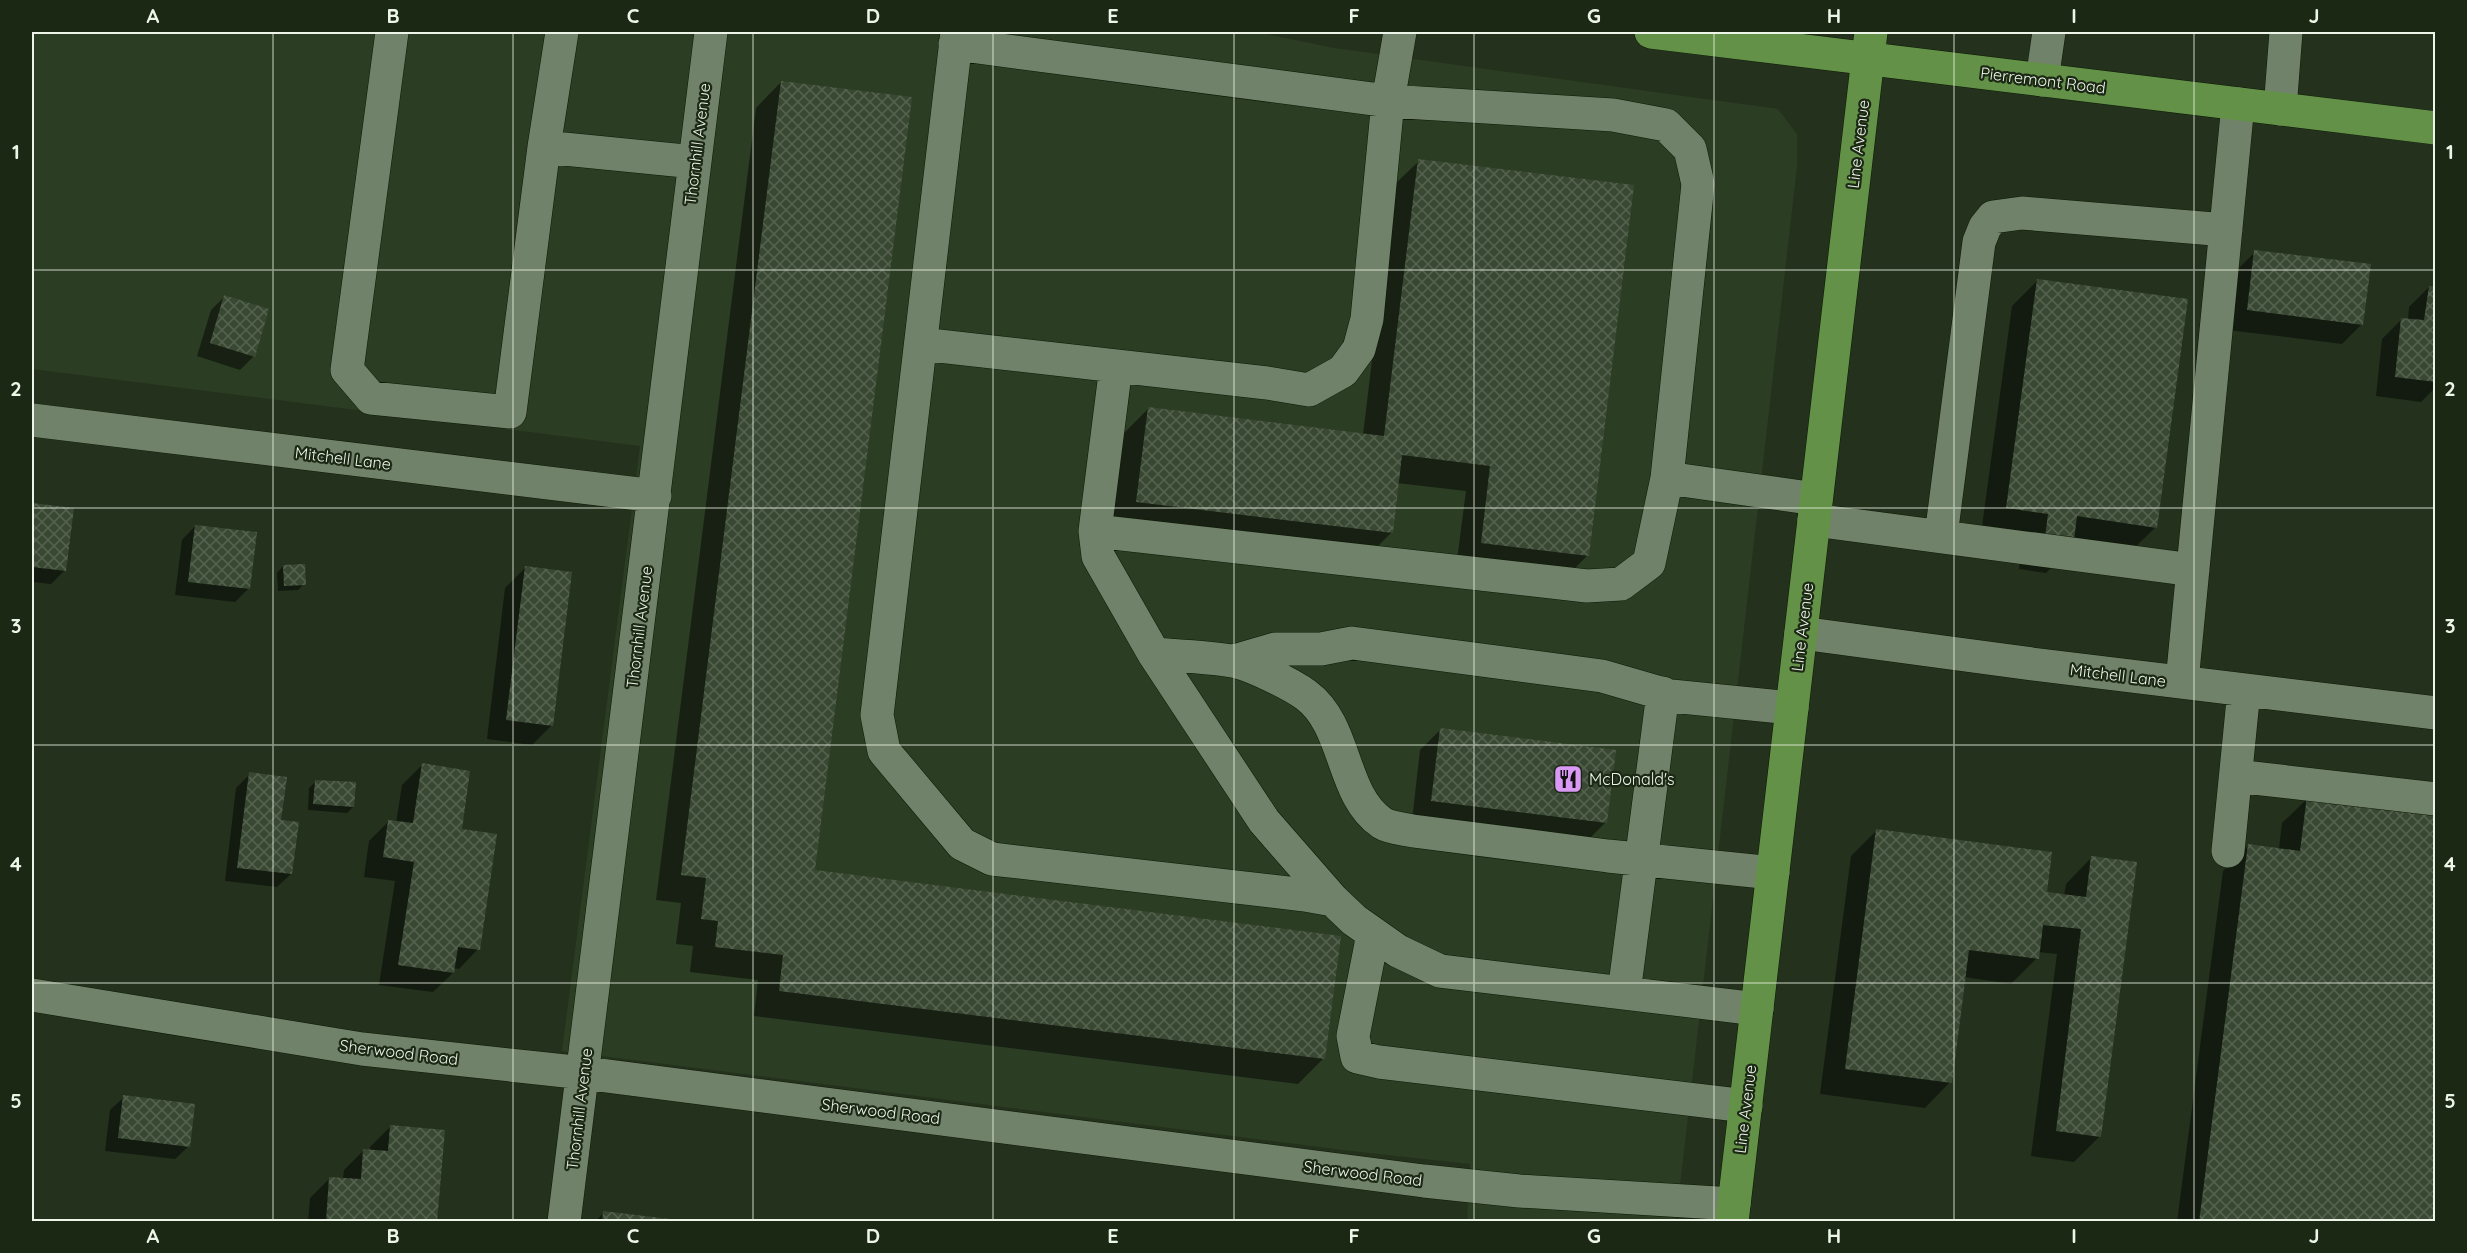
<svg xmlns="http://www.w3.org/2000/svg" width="2467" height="1253" viewBox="0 0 2467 1253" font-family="Quicksand,sans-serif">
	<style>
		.built { fill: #2b3d22 }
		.shadow { fill: #0007 }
		.building { fill: url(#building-cross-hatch) }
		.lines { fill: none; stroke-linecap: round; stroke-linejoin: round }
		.minor-casing { stroke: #0d1906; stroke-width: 34 }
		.major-casing { stroke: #0d1906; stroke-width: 34 }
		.minor { stroke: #71826a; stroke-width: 33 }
		.major { stroke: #639147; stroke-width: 33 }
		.grid { fill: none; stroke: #ecf5e7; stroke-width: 1.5; stroke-opacity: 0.55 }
		.labels { text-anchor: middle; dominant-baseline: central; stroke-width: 4.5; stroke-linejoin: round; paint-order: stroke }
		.street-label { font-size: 16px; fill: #ecf5e7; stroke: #1b2814 }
		.poi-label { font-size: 16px; fill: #ecf5e7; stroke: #1b2814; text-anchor: start }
		.neatline { fill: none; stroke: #ecf5e7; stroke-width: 2 }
		.grid-label { font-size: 20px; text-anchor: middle; font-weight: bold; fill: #ecf5e7 }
	</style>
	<defs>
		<pattern id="building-cross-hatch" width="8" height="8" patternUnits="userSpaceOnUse" patternTransform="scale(1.5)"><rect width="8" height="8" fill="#394832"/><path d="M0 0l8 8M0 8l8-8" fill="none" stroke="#566350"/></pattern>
	</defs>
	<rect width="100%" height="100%" fill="#24321d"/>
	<path class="built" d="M32,32h1225l77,16 444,61 19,25v33l-121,1054h-209l3,-57 -119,-13 -789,-100 78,-605 -608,-77z"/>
	<path class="shadow" d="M781,82l33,790 510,186 -26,26 -544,-68 4,-36 -68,-8 3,-26 -17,-2 5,-41 -25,-3 100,-792z
		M1419,161l169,394 -26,26 -106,-13 10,-77 -69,-8 -6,50 -25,25 -254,-31 11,-93 26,-26 214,27 30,-249z
		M2255,252l107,72 -20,20 -114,-14 7,-58z
		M2038,280l118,247 -26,25 -59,-5 -25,26 -27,-4 4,-30 -42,-5 31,-228z
		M2429,287l7,1v99l-15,15 -45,-6 6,-57 20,-20 6,1 1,-13z
		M224,297l30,59 -14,14 -43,-14 14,-46z
		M32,504l40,5 -7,61 -14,14 -19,-2z
		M195,526l53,63 -13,13 -60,-7 7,-55z
		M283,566l21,18 -6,6 -20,1 -1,-18z
		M525,568l27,157 -20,20 -45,-6 18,-151z
		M1440,730l166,92 -20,20 -174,-21 8,-71z
		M422,765l38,65 18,119 -19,20 -6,-1v5l-20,19 -54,-7 16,-104 -31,-4 5,-36 20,-20 7,2 6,-38z
		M250,774l41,100 -14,13 -52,-6 11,-93z
		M316,781l37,26 -6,6 -39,-3 1,-22z
		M2308,798l128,424h-259l46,-351 26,-26 30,4 3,-26z
		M1877,830l168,63 19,3 2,-12 25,-26 8,279 -25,25 -43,-6 26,-202 -19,-2 -1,6 -26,26 -47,-7 -14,105 -25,26 -105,-14 31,-238z
		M124,1097l65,49 -14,13 -70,-8 5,-41z
		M390,1127l45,95h-127l2,-24 20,-20 13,1 1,-9 20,-20 6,1v-4z
		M604,1212l68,10h-77z"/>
	<path class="building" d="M781,81l131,16 -97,773 526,66 -16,123 -546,-68 4,-36 -68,-8 3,-26 -17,-2 5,-41 -25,-3z
		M1418,159l216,26 -45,371 -108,-13 9,-77 -88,-11 -9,78 -257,-31 12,-95 236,29z
		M2254,250l117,14 -8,61 -116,-15z
		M2037,279l151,20 -31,229 -80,-12 -4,32 -29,-4 4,-30 -42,-6z
		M2429,286h7v96l-41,-5 6,-59 23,2z
		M224,295l45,14 -14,48 -45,-14z
		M32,503l42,5 -8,63 -34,-4z
		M195,525l62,7 -7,57 -62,-7z
		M305,564l1,21 -22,1 -1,-21z
		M525,566l47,6 -19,154 -47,-6z
		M1440,728l176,22 -9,73 -176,-22z
		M422,763l48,8 -8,58 35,5 -17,116 -22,-3 -4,26 -56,-8 16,-103 -31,-5 5,-37 25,3z
		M249,772l38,5 -6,43 18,2 -7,52 -55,-6z
		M315,780l41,2 -2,25 -41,-3z
		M2307,796l129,17v409h-237l49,-378 52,7z
		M1876,829l176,23 -5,40 39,5 5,-41 46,6 -36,275 -45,-6 25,-202 -38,-4 -4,34 -70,-9 -17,133 -107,-14z
		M123,1095l72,9 -5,43 -72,-9z
		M390,1125l55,5 -8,92h-111l3,-45 32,2 2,-30 25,2z
		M603,1211l75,9v2h-76z"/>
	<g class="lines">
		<g class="minor-casing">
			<path id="minor" d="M392,32l-45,338 24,28 139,14 34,-265 18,-115
				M957,32l-80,683 7,36 78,93 30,15 313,36 28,5 21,20 44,31 42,20 317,38
				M955,44l433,57 12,-69
				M2042,80l7,-48
				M2280,109l6,-77
				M544,147l151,15
				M921,344l346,39 42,7 34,-19 16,-22 8,-30 21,-218 225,14 53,10 24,24 8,35 -31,294 149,21
				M1116,366l-21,165 3,25 56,98 110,167 69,79
				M32,420l623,76
				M1814,520l379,50
				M1095,531l492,55 34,-2 28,-21 18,-85
				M1941,536l38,-294 6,-15 8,-10 29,-4 204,17
				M1801,633l231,31 404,49
				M1154,654c26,2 53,3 78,7 18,3 59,23 74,34 42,31 34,99 76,128 8,5 22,6 31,8l195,25 165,17
				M1234,661l41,-12h46l31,-6 250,33 69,20 121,12
				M2182,682l56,-578
				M2236,776l200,23
				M2228,851l16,-161
				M1373,934l-20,102 4,21 22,5 367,44
				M1624,993l39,-300
				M32,995l330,54 222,24 840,108 95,10 215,13
				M564,1222l147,-1190"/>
		</g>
		<g class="major-casing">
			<path id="major" d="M1651,32l785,96
				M1732,1222l139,-1190"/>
		</g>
		<use href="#minor" class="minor"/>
		<use href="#major" class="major"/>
	</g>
	<path class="grid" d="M273,32v1190M513,32v1190M753,32v1190M993,32v1190M1234,32v1190M1474,32v1190M1714,32v1190M1954,32v1190M2194,32v1190M32,270h2404M32,508h2404M32,745h2404M32,983h2404"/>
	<defs>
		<g id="restaurant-square" transform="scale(1.5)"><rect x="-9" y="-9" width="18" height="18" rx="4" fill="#db99f6" stroke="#1b2814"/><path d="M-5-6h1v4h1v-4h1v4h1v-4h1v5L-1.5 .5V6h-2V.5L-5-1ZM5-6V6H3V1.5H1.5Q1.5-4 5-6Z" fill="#111"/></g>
	</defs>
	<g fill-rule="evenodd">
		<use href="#restaurant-square" x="1568" y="779"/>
	</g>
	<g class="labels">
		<g class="street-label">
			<text transform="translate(2043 80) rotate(7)">Pierremont Road</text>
			<text transform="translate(697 144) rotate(-83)">Thornhill Avenue</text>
			<text transform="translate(1858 144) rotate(-83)">Line Avenue</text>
			<text transform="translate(343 458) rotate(7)">Mitchell Lane</text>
			<text transform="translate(639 627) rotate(-83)">Thornhill Avenue</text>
			<text transform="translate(1802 627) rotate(-83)">Line Avenue</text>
			<text transform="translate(2118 675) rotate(7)">Mitchell Lane</text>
			<text transform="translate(399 1052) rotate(7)">Sherwood Road</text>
			<text transform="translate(579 1109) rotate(-83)">Thornhill Avenue</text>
			<text transform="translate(1745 1109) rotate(-83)">Line Avenue</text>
			<text transform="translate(881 1111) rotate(7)">Sherwood Road</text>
			<text transform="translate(1363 1173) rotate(7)">Sherwood Road</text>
		</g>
		<g class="poi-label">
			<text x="1589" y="779">McDonald's</text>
		</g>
	</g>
	<rect width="2467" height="1253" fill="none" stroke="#1b2814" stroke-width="66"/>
	<rect x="33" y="33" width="2401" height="1187" class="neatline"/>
	<g class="grid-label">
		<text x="153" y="23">A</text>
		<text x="393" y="23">B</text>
		<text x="633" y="23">C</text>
		<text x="873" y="23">D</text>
		<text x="1113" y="23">E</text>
		<text x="1354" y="23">F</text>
		<text x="1594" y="23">G</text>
		<text x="1834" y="23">H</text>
		<text x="2074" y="23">I</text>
		<text x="2314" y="23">J</text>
		<text x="16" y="159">1</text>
		<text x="2450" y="159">1</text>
		<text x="16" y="396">2</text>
		<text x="2450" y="396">2</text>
		<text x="16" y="633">3</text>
		<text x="2450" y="633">3</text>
		<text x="16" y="871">4</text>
		<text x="2450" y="871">4</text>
		<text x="16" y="1108">5</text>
		<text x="2450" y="1108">5</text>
		<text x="153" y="1243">A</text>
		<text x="393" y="1243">B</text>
		<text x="633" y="1243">C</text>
		<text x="873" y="1243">D</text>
		<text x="1113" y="1243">E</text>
		<text x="1354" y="1243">F</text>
		<text x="1594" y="1243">G</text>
		<text x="1834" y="1243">H</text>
		<text x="2074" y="1243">I</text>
		<text x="2314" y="1243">J</text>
	</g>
</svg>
